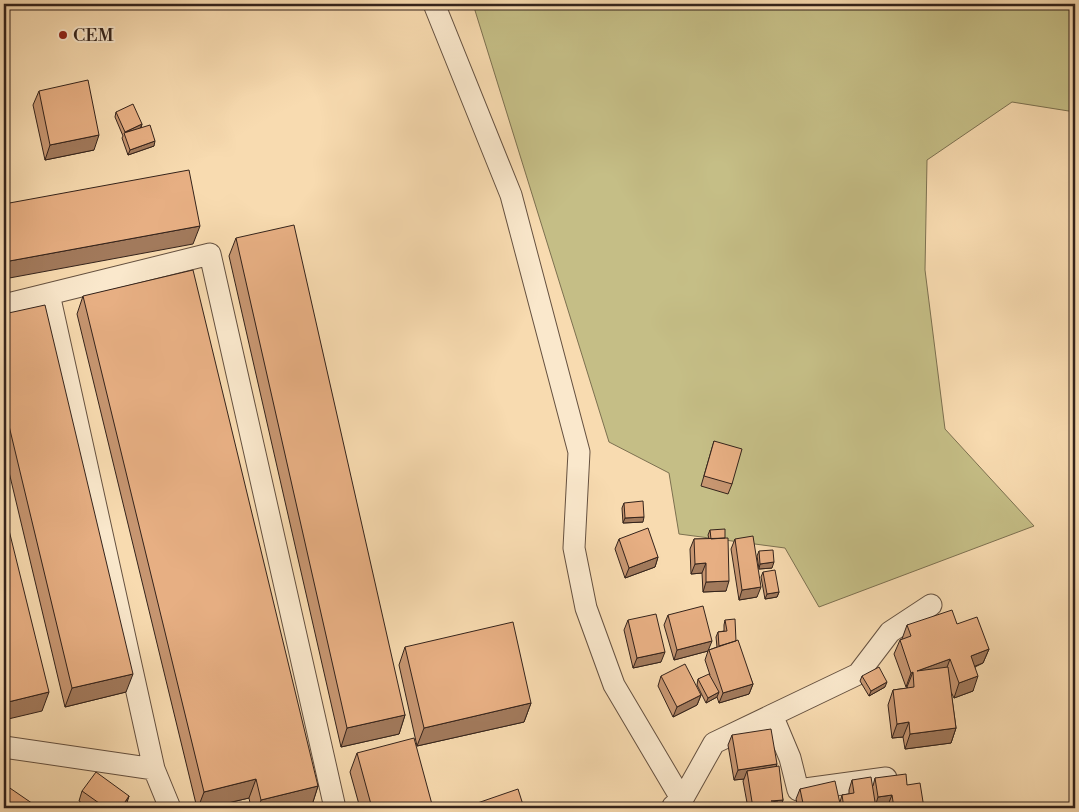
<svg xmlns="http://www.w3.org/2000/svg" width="1079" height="812" viewBox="0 0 1079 812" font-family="'Libre Bodoni',serif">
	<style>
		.green { fill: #c5be86; stroke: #7c7050 }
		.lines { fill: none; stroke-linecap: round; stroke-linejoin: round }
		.street-casing { stroke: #655140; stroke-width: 23 }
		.street { stroke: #fae8cc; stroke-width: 21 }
		.wall { fill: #c79671; stroke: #34231b }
		.shaded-wall { fill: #a27a5c; stroke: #34231b }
		.building { fill: #e7af83; stroke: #34231b }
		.poi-dot { fill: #8f2418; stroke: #fae8cc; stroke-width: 2 }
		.labels { text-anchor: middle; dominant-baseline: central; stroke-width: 4; stroke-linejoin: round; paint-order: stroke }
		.poi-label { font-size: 18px; fill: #34231b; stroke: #fae8cc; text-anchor: start }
	</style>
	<rect width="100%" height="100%" fill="#f8dbb0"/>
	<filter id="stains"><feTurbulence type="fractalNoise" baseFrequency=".004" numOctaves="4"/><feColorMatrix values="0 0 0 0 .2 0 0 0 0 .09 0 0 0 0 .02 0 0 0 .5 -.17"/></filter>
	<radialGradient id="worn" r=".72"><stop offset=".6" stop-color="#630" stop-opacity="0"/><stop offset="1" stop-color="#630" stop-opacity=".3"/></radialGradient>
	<path class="green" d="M473,4h602v108l-63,-10 -85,58 -2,110 20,159 89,97 -215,81 -34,-59 -106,-14 -10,-61 -60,-31z"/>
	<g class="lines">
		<g class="street-casing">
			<path id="street" d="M434,4l77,191 68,257 -5,96 12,60 28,77 68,115v8
				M49,294l105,475 16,39
				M4,305l206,-51 125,554
				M772,715l18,43 8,32 88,-12
				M4,747l150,22
				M673,806l9,-6 32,-57 144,-69 32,-42 41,-27"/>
		</g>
		<use href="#street" class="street"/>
	</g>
	<path class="wall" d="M39,91l55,59 -49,10 -12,-55z
		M116,112l26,12 -1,4 13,18 -26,9 -6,-17 1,-2 -8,-19z
		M236,238l169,477 -6,19 -58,13 -112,-491z
		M83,296l235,490 -6,19 -16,3h-45l-2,-10 -43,10h-9l-120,-494z
		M4,314l122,378 -61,15 -61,-256z
		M714,441l18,43 -4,10 -27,-8z
		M624,503l19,19 -20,1 -1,-15z
		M710,530l16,61 -23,1 -1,-19 -11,1 -1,-25 4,-10h15l-1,-4z
		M619,539l39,18 -3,10 -30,11 -10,-29z
		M735,539l22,58 -18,3 -8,-51z
		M759,551l13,17 -13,1 -2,-13z
		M763,572l16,20 -2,5 -12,2 -4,-22z
		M668,615l41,35 8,-3 -1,-10 2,-5 6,-1v-6l1,-5 11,21 17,43 -4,10 -30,9 -2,-6 -11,6 -9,-18 1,-6 12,-4 -5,-15 3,-9 -34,9 -10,-35z
		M628,620l33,42 -28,6 -9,-38z
		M957,624l32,25 -6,14 -8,4 -2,24 -19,7 -3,-6 5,36 -5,15 -46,6 -2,-12 -11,1 -4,-33 5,-15 15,-2 -1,-1h-1l-12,-33 6,-14 2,-1 5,-14z
		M405,647l126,56 -7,19 -107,24 -18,-81z
		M661,676l40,19 -4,10 -24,12 -15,-31z
		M862,676l23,11 -16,9 -9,-15z
		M732,735l44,32 7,33 -3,8h-32l-5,-27 1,-2 -10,1 -6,-35z
		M357,753l76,55h-73l-10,-36z
		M875,778l32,7 17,23h-35l-1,-3 -12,2v1h-78l-2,-9 4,-10 40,13 2,-7 7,-1v-4l3,-10 21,6z
		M82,791l47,5 -5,12h-35l-10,-7z"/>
	<path class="shaded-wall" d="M142,124l-2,5 -15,3z
		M99,135l-5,15 -49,10 5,-15z
		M155,141l-1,5 -26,9 2,-5z
		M200,226l-7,18 -189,35v-17z
		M644,517l-1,5 -20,1 2,-5z
		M658,557l-3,10 -30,11 4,-10z
		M774,562l-2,6 -13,1 1,-5z
		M706,563l-4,10 -11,1 4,-10z
		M729,581l-3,10 -23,1 3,-10z
		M761,587l-4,10 -18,3 3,-10z
		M779,592l-2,5 -12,2 2,-5z
		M712,641l-4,10 -34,9 3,-10z
		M989,649l-6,14 -18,7 6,-14z
		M665,652l-4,10 -28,6 4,-10z
		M950,659l-5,14 -28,-2z
		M913,672l-6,15h-1l5,-14z
		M133,674l-7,18 -61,15 7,-19z
		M978,676l-5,15 -19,7 5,-15z
		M887,682l-2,5 -16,9 2,-5z
		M753,684l-4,10 -30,9 4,-10z
		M49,692l-7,19 -38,9v-17z
		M719,692l-2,5 -11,6 2,-5z
		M701,695l-4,10 -24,12 4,-10z
		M531,703l-7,19 -107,24 7,-18z
		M405,715l-6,19 -58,13 6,-19z
		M909,722l-6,15 -11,1 5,-14z
		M956,728l-5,15 -46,6 5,-15z
		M777,764l-3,10 -27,-3 -3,8 -10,1 4,-10z
		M256,779l-7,19 -43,10h-8l6,-16z
		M318,786l-6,19 -16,3h-38l3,-8z
		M892,795l-4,10 -13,2 3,-10z
		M129,796l-3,10 -2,2h-3z
		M783,800l-3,8h-11l2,-7z"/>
	<path class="building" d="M88,80l11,55 -49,10 -11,-54z
		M133,104l9,20 -17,8 -9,-20z
		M150,125l5,16 -25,9 -6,-17z
		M189,170l11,56 -196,36v-58z
		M294,225l111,490 -58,13 -111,-490z
		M193,270l125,516 -57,14 -5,-21 -52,13 -121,-496z
		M45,305l88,369 -61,14 -68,-283v-91z
		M714,441l28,8 -10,35 -28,-8z
		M643,501l1,16 -19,1 -1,-15z
		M4,510l45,182 -45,11z
		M648,528l10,29 -29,11 -10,-29z
		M725,529v9l-14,1 -1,-9z
		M753,536l8,51 -19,3 -7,-51z
		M728,538l1,43 -23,1v-19l-11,1 -1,-25z
		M773,550l1,12 -14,2 -1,-13z
		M775,570l4,22 -12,2 -4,-22z
		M703,606l9,35 -35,9 -9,-35z
		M952,610l5,14 20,-7 12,32 -18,7 7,20 -19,7 -9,-24 -33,12 31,-4 8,61 -46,6 -1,-12 -12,2 -4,-34 21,-3 -1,-15 -2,1 -11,-33 11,-4 -4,-11z
		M656,614l9,38 -28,6 -9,-38z
		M735,619l1,22 -17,5 -1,-14 9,-1 -2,-11z
		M513,622l18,81 -107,25 -19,-81z
		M738,640l15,44 -30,9 -14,-43z
		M685,664l16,31 -24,12 -16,-31z
		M879,667l8,15 -16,9 -9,-15z
		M709,674l10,18 -11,6 -10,-19z
		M771,729l6,35 -39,6 -6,-35z
		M414,738l19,70h-61l-15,-55z
		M779,766l4,34 -12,1 7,1 1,6h-26l-6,-37z
		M96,772l33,24 -8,12h-15l-24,-17z
		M906,774l1,11 13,-2 4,25h-30l-2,-13 -14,2 -3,-19z
		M871,777l5,31h-32l-2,-13 12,-2 -2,-13z
		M835,781l6,27h-37l-4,-19z
		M4,784l35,24h-35z
		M518,789l6,19h-61z"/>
	<circle class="poi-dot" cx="63" cy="35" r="5"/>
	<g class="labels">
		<g class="poi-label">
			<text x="73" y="35">CEM</text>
		</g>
	</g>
	<rect width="1079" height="812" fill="none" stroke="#f8dbb0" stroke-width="20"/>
	<rect x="5" y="5" width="1069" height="802" fill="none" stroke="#34231b" stroke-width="2.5"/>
	<rect x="10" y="10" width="1059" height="792" fill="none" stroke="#34231b"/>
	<rect width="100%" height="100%" filter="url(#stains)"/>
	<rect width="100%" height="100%" fill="url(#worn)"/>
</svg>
